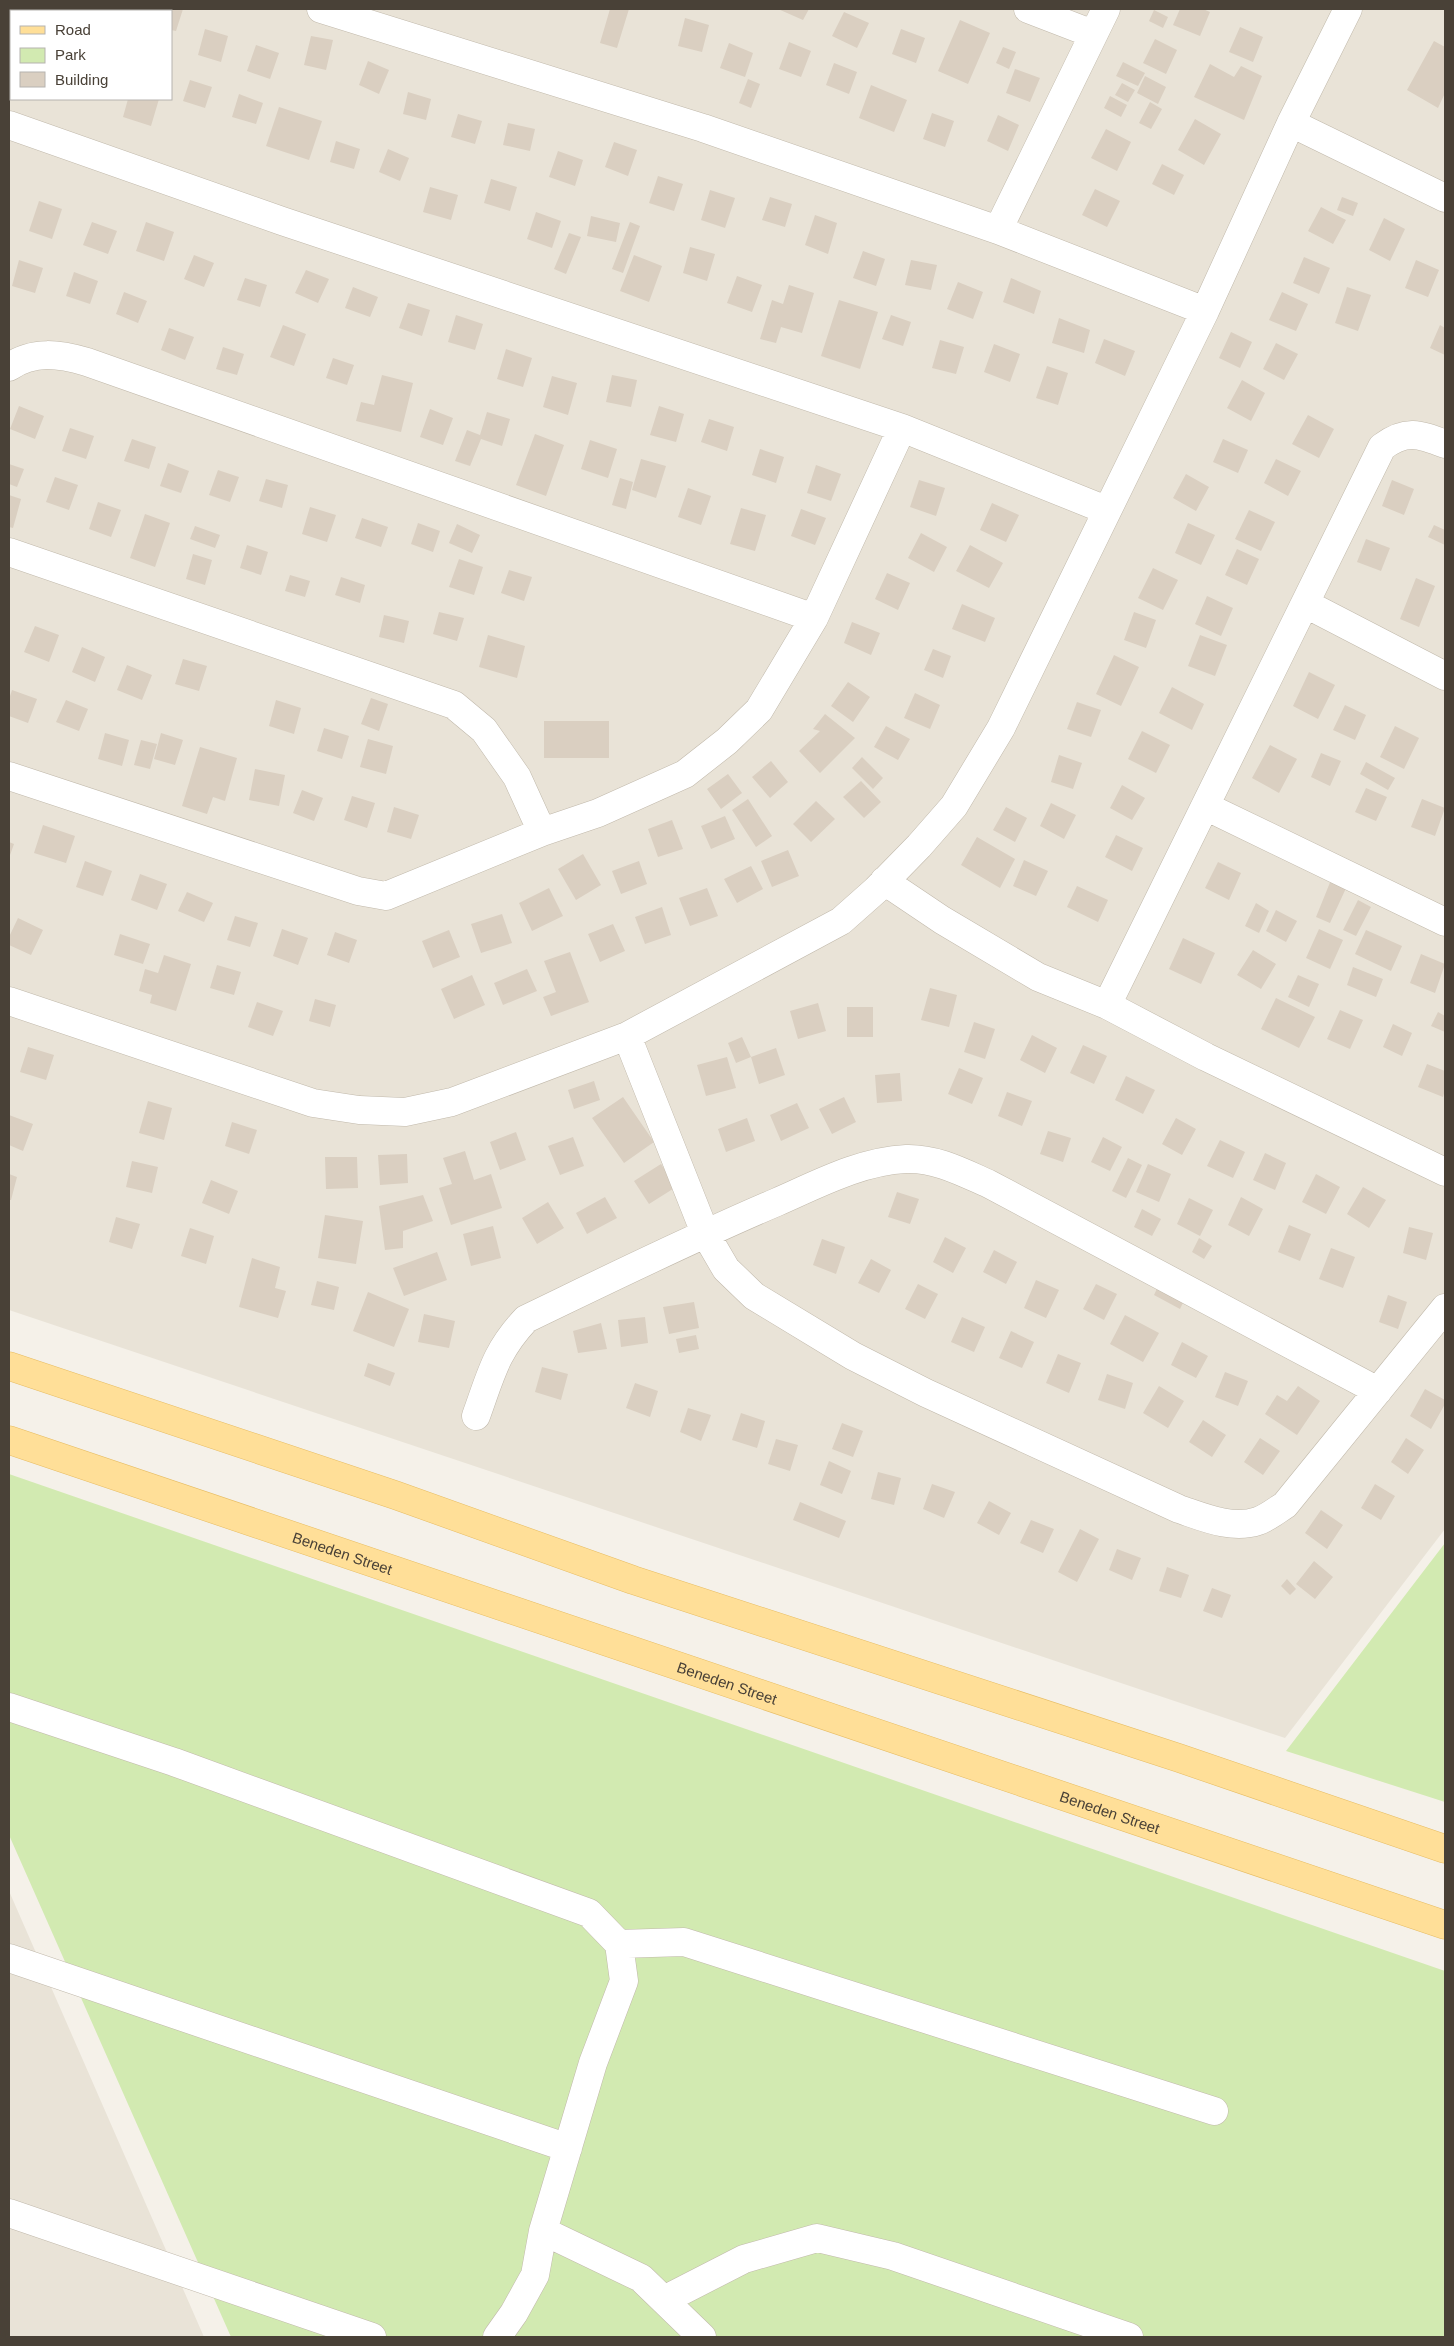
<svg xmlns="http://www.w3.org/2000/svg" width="1454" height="2346" viewBox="0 0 1454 2346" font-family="Helvetica,sans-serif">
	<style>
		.residential { fill: #e9e3d7; fill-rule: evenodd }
		.green { fill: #d2eab1 }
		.building { fill: #dacfc1 }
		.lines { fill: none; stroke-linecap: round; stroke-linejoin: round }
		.minor-casing { stroke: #c1b9ab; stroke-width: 29 }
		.major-casing { stroke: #e7bd64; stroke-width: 29 }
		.minor { stroke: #fff; stroke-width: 28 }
		.major { stroke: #ffdf98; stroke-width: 28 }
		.labels { text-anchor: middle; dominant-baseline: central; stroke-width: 4; stroke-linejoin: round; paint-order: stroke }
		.street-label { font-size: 15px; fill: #494137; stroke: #fff }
	</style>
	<rect width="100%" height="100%" fill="#f5f1e9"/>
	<path class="residential" d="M9,9h1436v1520l-160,209 -1276,-428zM11,11h160v88h-160z
		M9,1891l195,446h-195z"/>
	<path class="green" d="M9,1474l1436,497v366h-1214l-222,-502z
		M1445,1543v259l-159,-51z"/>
	<path class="building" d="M156,9h27l-7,22 -5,-1v-19h-16z
		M610,9h19l-12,39 -17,-5z
		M778,9h31l-6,11z
		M1180,9h23l7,3 -10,24 -27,-11z
		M1154,10l14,7 -5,11 -14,-7z
		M844,12l25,11 -12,25 -25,-12z
		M685,18l24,7 -7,27 -24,-6z
		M960,20l30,13 -22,51 -30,-13z
		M1240,27l23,10 -10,25 -24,-10z
		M205,29l23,7 -7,26 -23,-7z
		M901,29l24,9 -9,25 -24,-9z
		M311,36l22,4 -7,30 -22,-5z
		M1155,39l22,11 -11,24 -23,-11z
		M1434,41l11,6v46l-7,15 -31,-18z
		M789,42l22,9 -10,26 -22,-8z
		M729,43l24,10 -8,24 -25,-9z
		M256,45l23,8 -9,26 -23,-8z
		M1003,47l13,5 -7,17 -13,-6z
		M368,61l21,9 -10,24 -20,-9z
		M1123,62l22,11 -7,13 -22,-10z
		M834,63l23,9 -8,22 -23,-9z
		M1210,64l24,13 7,-11 21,10 -18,44 -50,-23z
		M1015,69l25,9 -10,24 -24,-9z
		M1145,76l21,11 -8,17 -21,-11z
		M748,79l12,5 -9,24 -12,-5z
		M190,80l22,7 -7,21 -22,-7z
		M1122,83l13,7 -7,12 -13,-7z
		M871,85l36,15 -13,32 -35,-14z
		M408,92l23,7 -5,21 -23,-6z
		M239,94l24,9 -7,21 -24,-7z
		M1110,96l17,9 -6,12 -17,-9z
		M128,99h31l-8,27 -28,-9z
		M1150,102l12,7 -11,20 -12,-6z
		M279,107l43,14 -13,39 -43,-14z
		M932,113l22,8 -9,26 -22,-8z
		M458,114l24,7 -7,23 -24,-7z
		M998,115l21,10 -11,26 -21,-10z
		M1195,119l26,15 -17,31 -26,-15z
		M508,123l27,6 -5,22 -27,-6z
		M1106,129l25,13 -14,29 -26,-13z
		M336,141l24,8 -6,20 -24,-7z
		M614,142l23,8 -9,26 -23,-9z
		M388,149l21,9 -9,23 -21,-9z
		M558,151l25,9 -8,26 -26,-9z
		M1162,164l22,11 -10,20 -22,-11z
		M658,176l25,8 -9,27 -25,-8z
		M491,179l26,8 -7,24 -26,-8z
		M430,187l28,8 -7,25 -28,-8z
		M1095,189l25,12 -13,26 -25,-12z
		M710,190l25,8 -10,30 -24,-8z
		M770,197l22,7 -7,23 -23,-7z
		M1342,197l16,6 -5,13 -16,-6z
		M39,201l23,8 -10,30 -23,-8z
		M1321,207l25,13 -13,24 -25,-13z
		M536,212l25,9 -9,27 -25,-9z
		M815,215l22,8 -9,31 -23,-9z
		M591,216l29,7 -4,19 -29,-6z
		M1384,218l21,11 -15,32 -21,-11z
		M92,222l25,9 -9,23 -25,-9z
		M146,222l28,10 -10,29 -28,-10z
		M630,222l10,4 -17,47 -11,-4z
		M569,233l12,4 -15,37 -12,-5z
		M690,247l25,7 -8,27 -24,-8z
		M863,251l22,8 -9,27 -23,-8z
		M194,255l20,8 -10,24 -20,-8z
		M634,255l28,11 -13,36 -29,-11z
		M1304,257l26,11 -11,26 -26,-11z
		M19,260l24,8 -8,25 -23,-7z
		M911,260l26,5 -6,25 -26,-5z
		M1416,260l23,10 -11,27 -23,-9z
		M306,270l23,9 -11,24 -23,-10z
		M74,272l24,9 -8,23 -24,-8z
		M737,276l25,9 -10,27 -25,-9z
		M245,278l22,7 -7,22 -23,-7z
		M1011,278l30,13 -7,23 -31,-12z
		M958,282l25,10 -10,27 -26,-10z
		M789,285l25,8 -12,40 -21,-6 -5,16 -16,-4 12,-39 11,4z
		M353,287l25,10 -8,20 -25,-9z
		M1347,287l24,8 -13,36 -23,-8z
		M124,292l23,9 -9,22 -22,-9z
		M1282,292l26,12 -12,27 -27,-11z
		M839,300l39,12 -18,57 -39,-13z
		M408,303l22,7 -8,26 -23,-8z
		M456,315l27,9 -8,26 -27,-8z
		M891,315l20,7 -8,24 -21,-7z
		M1059,318l31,12 -6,23 -32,-10z
		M283,325l23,9 -12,32 -24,-9z
		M1440,325l5,3v27l-15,-7z
		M169,328l25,9 -9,23 -24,-10z
		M1231,332l21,10 -12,26 -21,-10z
		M1104,339l31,12 -10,25 -30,-13z
		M940,340l24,7 -8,27 -24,-6z
		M1276,343l22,11 -14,26 -21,-11z
		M994,344l26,10 -10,28 -26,-10z
		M223,347l21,7 -7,21 -21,-6z
		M506,349l26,9 -9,29 -26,-8z
		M333,358l21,7 -7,20 -21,-7z
		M1047,366l21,7 -10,32 -22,-7z
		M382,375l31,8 -12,49 -45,-11 5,-19 13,3z
		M612,375l25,5 -6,27 -25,-5z
		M552,376l25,7 -9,32 -25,-8z
		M1242,380l23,13 -14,28 -24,-13z
		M19,406l25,10 -9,23 -25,-10z
		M659,406l25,8 -8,28 -26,-7z
		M430,409l23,9 -10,27 -23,-8z
		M487,412l23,7 -8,27 -21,-7 -11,27 -15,-5 12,-31 13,5z
		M1308,415l26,14 -15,29 -27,-14z
		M709,419l25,8 -7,24 -26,-9z
		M70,428l24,8 -8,23 -24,-8z
		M535,434l29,11 -18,51 -30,-11z
		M132,439l24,8 -7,22 -25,-8z
		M1223,439l25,11 -10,23 -25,-11z
		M590,440l27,9 -9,29 -27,-9z
		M760,449l24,8 -8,26 -24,-8z
		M641,459l25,7 -10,32 -24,-8z
		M1276,459l25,12 -13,25 -24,-13z
		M168,463l21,8 -8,22 -21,-7z
		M9,464l15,5 -7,18 -8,-3z
		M816,465l25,9 -10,27 -24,-8z
		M218,470l21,7 -9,25 -21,-7z
		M1186,474l23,13 -13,24 -23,-13z
		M55,477l23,8 -9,25 -23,-8z
		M620,478l13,4 -7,27 -14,-4z
		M266,479l22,6 -6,23 -23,-7z
		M919,480l26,8 -9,28 -26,-9z
		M1392,480l22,9 -10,26 -22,-9z
		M688,488l23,8 -10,29 -23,-8z
		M9,495l12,4 -8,29 -4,-1z
		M98,502l23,8 -10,27 -22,-8z
		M992,503l27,12 -13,27 -26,-12z
		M310,507l26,8 -9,27 -25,-8z
		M741,508l25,7 -11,36 -25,-7z
		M801,509l25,9 -11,27 -24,-9z
		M1249,510l26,12 -14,29 -26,-12z
		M145,514l25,9 -15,44 -25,-9z
		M362,518l26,9 -7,20 -26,-9z
		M418,523l22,8 -7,21 -22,-8z
		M1188,523l27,12 -14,30 -26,-12z
		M457,524l23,11 -8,18 -23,-10z
		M1434,525l11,5v15l-17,-8z
		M195,526l25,9 -5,13 -25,-9z
		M921,533l26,14 -13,25 -26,-14z
		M1366,539l24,9 -9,23 -24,-9z
		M247,545l21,7 -7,23 -21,-7z
		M970,545l33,18 -14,25 -33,-17z
		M1237,549l22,10 -12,26 -22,-10z
		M193,554l19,6 -7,25 -19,-6z
		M459,559l24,8 -9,28 -25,-8z
		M1153,568l25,12 -15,30 -25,-12z
		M509,570l23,7 -8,24 -23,-8z
		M887,573l23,10 -12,27 -23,-11z
		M290,575l20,6 -5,16 -20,-6z
		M341,577l24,8 -5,18 -25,-8z
		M1416,578l19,8 -16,41 -19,-8z
		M1207,596l26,12 -12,28 -26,-12z
		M962,604l33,14 -10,24 -33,-13z
		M439,612l25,6 -7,23 -24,-7z
		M1134,612l22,8 -10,28 -22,-8z
		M384,615l25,6 -5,22 -25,-6z
		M852,622l28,11 -9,22 -27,-12z
		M35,626l24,9 -10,27 -25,-10z
		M488,635l37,11 -8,32 -38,-11z
		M1200,635l27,10 -12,31 -27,-10z
		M82,647l23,10 -10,25 -23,-10z
		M933,649l18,7 -8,22 -19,-8z
		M1114,655l25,12 -18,39 -25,-12z
		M183,659l24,7 -8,25 -24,-7z
		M127,665l25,10 -10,25 -25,-10z
		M1309,672l26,13 -17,34 -25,-13z
		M848,682l22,15 -17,25 -22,-16z
		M1172,687l32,17 -12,26 -33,-17z
		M12,690l25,9 -9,24 -19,-7v-17z
		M915,693l25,12 -10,24 -26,-11z
		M371,698l17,6 -9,27 -18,-7z
		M66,700l22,9 -9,22 -23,-9z
		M276,700l25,8 -7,26 -25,-8z
		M1077,702l24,8 -10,27 -24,-8z
		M1345,705l21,10 -11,25 -22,-10z
		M825,714l30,24 -35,35 -21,-22 21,-20 -7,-2z
		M544,721h65v37h-65z
		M886,726l24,13 -12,21 -24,-13z
		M1395,726l24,12 -15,31 -24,-12z
		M324,728l25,8 -7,23 -25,-8z
		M1142,731l28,14 -14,28 -28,-14z
		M105,733l24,7 -7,26 -24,-7z
		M161,733l22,7 -8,25 -21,-6z
		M368,739l25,7 -7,28 -26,-7z
		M141,740l16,4 -7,25 -16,-4z
		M1270,745l27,14 -18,34 -27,-15z
		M200,747l37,11 -12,43 -12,-4 -6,17 -25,-8z
		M1321,753l20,8 -11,25 -19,-9z
		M1059,755l23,8 -9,26 -22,-7z
		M862,757l21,21 -10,11 -21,-21z
		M771,761l17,21 -18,16 -18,-21z
		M1366,762l29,16 -7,12 -28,-16z
		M255,769l30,6 -6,31 -30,-6z
		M728,774l14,19 -21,16 -14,-20z
		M861,781l20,21 -17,16 -21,-21z
		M1122,785l23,13 -13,22 -22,-12z
		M1366,788l21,9 -11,24 -21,-9z
		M302,790l21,8 -9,23 -21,-8z
		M352,796l23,7 -8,25 -23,-8z
		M748,799l24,37 -16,11 -24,-37z
		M1422,799l23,9 -10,28 -24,-9z
		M816,801l19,18 -24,23 -18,-18z
		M1051,803l25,12 -12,24 -24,-13z
		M394,807l25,8 -8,24 -24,-7z
		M1006,807l21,11 -12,24 -22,-12z
		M725,816l10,23 -24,10 -10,-23z
		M672,820l11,29 -25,8 -10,-28z
		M43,825l32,11 -9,27 -32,-10z
		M1116,835l27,13 -11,23 -27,-14z
		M977,837l38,22 -15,29 -39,-23z
		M9,842l5,2 -5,14z
		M788,850l11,26 -27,11 -11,-26z
		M583,854l18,31 -25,15 -18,-31z
		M1024,860l24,11 -12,25 -23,-10z
		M85,861l27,10 -9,25 -27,-9z
		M639,861l8,23 -26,10 -9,-23z
		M1218,862l23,11 -12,27 -24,-12z
		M751,866l12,23 -26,14 -13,-24z
		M140,874l27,10 -10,26 -26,-10z
		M1331,880l16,6 -17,37 -14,-6z
		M1077,886l31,14 -10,22 -31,-15z
		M549,888l14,28 -31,15 -13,-28z
		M707,888l11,28 -28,10 -11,-28z
		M187,892l26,11 -9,19 -26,-11z
		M1358,900l13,7 -15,29 -13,-6z
		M1256,903l13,8 -10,22 -14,-7z
		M662,907l9,28 -26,9 -10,-27z
		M1276,910l21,11 -11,21 -20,-11z
		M502,914l10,29 -31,10 -10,-29z
		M235,916l23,7 -8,24 -23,-7z
		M18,918l25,12 -12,25 -22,-10v-8z
		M613,924l12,27 -25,11 -12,-28z
		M282,929l26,9 -10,27 -25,-9z
		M1319,929l24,11 -13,29 -24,-11z
		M449,930l11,27 -27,11 -11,-27z
		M1366,930l36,16 -11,25 -36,-17z
		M335,932l22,8 -8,23 -22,-8z
		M120,934l30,10 -7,20 -29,-9z
		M1183,938l32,15 -14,31 -32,-15z
		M1253,950l23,14 -15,25 -24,-14z
		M570,952l19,50 -38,14 -8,-19 13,-5 -12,-31z
		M1421,954l24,10 -10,29 -25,-10z
		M164,955l27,9 -15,47 -26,-8 2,-8 -13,-4 6,-22 13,4z
		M217,965l24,7 -7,23 -24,-7z
		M1353,967l30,12 -7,18 -29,-12z
		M527,969l10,22 -34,14 -9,-22z
		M472,975l13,30 -31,14 -13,-30z
		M1298,975l21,9 -10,23 -21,-10z
		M930,988l27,7 -8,32 -28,-7z
		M1276,998l39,19 -16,31 -38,-19z
		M315,999l21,6 -6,22 -21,-6z
		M257,1002l26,9 -10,25 -25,-9z
		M818,1003l8,28 -28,8 -8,-28z
		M847,1007h26v30h-26z
		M1340,1010l23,10 -13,29 -23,-10z
		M1438,1012l7,4v16l-14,-6z
		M974,1022l21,7 -10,30 -21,-7z
		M1393,1024l19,9 -10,23 -19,-9z
		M1032,1035l25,13 -12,25 -25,-13z
		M742,1037l9,20 -15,6 -8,-20z
		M1083,1045l24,11 -13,28 -24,-11z
		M28,1047l26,8 -8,25 -26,-8z
		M776,1048l9,27 -26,9 -8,-27z
		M727,1057l9,31 -30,8 -9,-31z
		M1427,1064l18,7v19l-2,7 -25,-10z
		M959,1068l24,10 -11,26 -24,-10z
		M900,1073l2,28 -25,2 -2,-28z
		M1126,1076l29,14 -12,24 -28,-14z
		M594,1081l6,19 -26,9 -6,-19z
		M1007,1092l25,9 -10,25 -24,-10z
		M623,1097l31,45 -30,21 -32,-45z
		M844,1097l12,25 -24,12 -13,-25z
		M148,1101l24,7 -8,32 -25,-7z
		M797,1103l12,25 -28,13 -11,-26z
		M9,1115l24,9 -10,27 -14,-6z
		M747,1118l8,23 -29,11 -8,-23z
		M1176,1118l20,11 -14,26 -20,-11z
		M232,1122l25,8 -8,24 -24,-8z
		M1048,1131l23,7 -8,24 -23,-8z
		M516,1132l10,28 -26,10 -10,-28z
		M573,1137l11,29 -24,9 -12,-29z
		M1103,1137l19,10 -12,24 -19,-9z
		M1220,1140l25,12 -12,26 -26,-12z
		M465,1151l9,29 17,-6 11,34 -51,17 -12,-37 13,-4 -9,-26z
		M1265,1153l21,10 -11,27 -22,-10z
		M407,1154l1,29 -28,2 -2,-30z
		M325,1157h32l1,31 -32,1z
		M1128,1158l14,7 -16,33 -14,-7z
		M132,1161l26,6 -6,26 -26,-6z
		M661,1164l15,23 -27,17 -15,-23z
		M1148,1164l23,10 -12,28 -23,-10z
		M9,1174l8,3 -6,23h-2z
		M1316,1174l24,13 -14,27 -24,-12z
		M211,1180l27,11 -9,23 -27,-11z
		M1363,1187l23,13 -17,28 -22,-14z
		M897,1192l22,7 -9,25 -22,-7z
		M423,1195l10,26 -30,10v17l-18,2 -6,-44z
		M605,1197l12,21 -30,16 -11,-21z
		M1241,1197l22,12 -14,27 -21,-11z
		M1189,1198l24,12 -13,26 -23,-12z
		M548,1202l16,26 -27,16 -15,-26z
		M1142,1209l19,10 -9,17 -18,-9z
		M325,1215l38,6 -7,43 -38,-6z
		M116,1217l24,7 -8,25 -23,-7z
		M1289,1225l22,9 -11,27 -22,-9z
		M493,1226l8,32 -30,8 -8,-32z
		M1409,1227l24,6 -7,27 -23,-7z
		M190,1228l24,8 -8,28 -25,-8z
		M945,1237l21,11 -13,25 -20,-11z
		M1199,1238l13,8 -8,13 -12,-7z
		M822,1239l23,8 -9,27 -23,-9z
		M1331,1248l24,9 -12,31 -24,-9z
		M994,1250l23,12 -11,22 -23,-12z
		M437,1252l10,28 -43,16 -11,-28z
		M252,1258l28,9 -5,21 11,3 -8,27 -39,-11z
		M871,1259l20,11 -12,23 -21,-10z
		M1162,1278l26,14 -8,17 -26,-14z
		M1036,1280l23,10 -13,28 -22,-10z
		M317,1281l22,6 -5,23 -23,-5z
		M918,1284l20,10 -13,25 -20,-10z
		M1096,1284l21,10 -13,26 -21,-11z
		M368,1292l41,17 -15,38 -41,-16z
		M1388,1295l19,7 -9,27 -19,-7z
		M694,1302l5,26 -30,6 -6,-27z
		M424,1314l31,7 -6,27 -31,-6z
		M1125,1315l34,18 -16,29 -33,-18z
		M645,1317l3,26 -27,4 -3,-27z
		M962,1317l23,10 -11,25 -23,-10z
		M601,1323l6,26 -29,4 -5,-22z
		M1011,1331l23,11 -12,26 -23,-10z
		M696,1335l3,14 -20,4 -3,-14z
		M1182,1342l26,14 -12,22 -25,-13z
		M1058,1354l23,9 -12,30 -23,-10z
		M368,1363l27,10 -5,13 -26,-10z
		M542,1367l26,7 -7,26 -26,-8z
		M1225,1372l23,9 -10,25 -23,-9z
		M1107,1374l26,9 -8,26 -27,-9z
		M635,1383l23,8 -8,26 -24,-9z
		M1159,1386l25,15 -16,27 -25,-15z
		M1298,1386l22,15 -23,34 -32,-21 12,-19 10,6z
		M1425,1389l20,11v4l-14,25 -21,-13z
		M688,1408l23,7 -10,26 -21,-9z
		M741,1413l24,8 -8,27 -25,-8z
		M1203,1420l23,15 -14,22 -23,-15z
		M842,1423l21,8 -10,26 -21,-8z
		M1260,1438l20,13 -17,24 -19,-13z
		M1406,1438l18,12 -16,24 -17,-12z
		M776,1439l22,6 -8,26 -22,-7z
		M829,1461l22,10 -9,23 -22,-9z
		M878,1472l23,6 -7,27 -23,-6z
		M932,1484l23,8 -11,26 -21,-9z
		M1375,1484l20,12 -14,24 -20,-12z
		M989,1501l22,12 -12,22 -22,-12z
		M800,1502l46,19 -7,17 -46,-18z
		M1321,1510l22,15 -16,24 -22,-16z
		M1031,1520l23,9 -11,24 -23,-10z
		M1080,1529l19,10 -22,43 -19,-10z
		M1117,1549l24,9 -9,22 -23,-10z
		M1314,1561l19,16 -18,22 -19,-15z
		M1167,1567l22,8 -8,23 -22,-7z
		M1287,1579l9,10 -6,6 -9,-9z
		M1212,1588l19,7 -9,23 -19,-7z"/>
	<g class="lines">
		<g class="minor-casing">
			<path id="minor" d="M321,9l382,119 295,102 207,81
				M1028,9l65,25
				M1291,123l154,75
				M9,125l273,96 620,207 204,82
				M998,230l108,-221
				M9,367c25,-17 50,-13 78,-5l727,256
				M9,552l445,153 30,25 33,47 25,55
				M1306,604l139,72
				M9,776l349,115 28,5 156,-64 56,-19 87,-39 42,-33 32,-31 55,-92 88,-190
				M1205,806l240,116
				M884,881l58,39 96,57 69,28 99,52 239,115
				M9,1001l304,102 46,7 46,2 47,-10 175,-66 214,-115 35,-31 43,-44 35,-40 47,-78 204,-417 86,-188 57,-114
				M1107,1005l275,-558c24,-18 37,-13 63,-3
				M627,1036l78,197 21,36 28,27 99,60 73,37 253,116c24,8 53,21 79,12 9,-3 19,-11 27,-16l160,-197
				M476,1416c15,-41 19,-64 50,-97 83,-40 166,-81 251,-117 41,-18 84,-41 129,-43 30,-1 56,13 83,25l389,207
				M9,1707l165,55 415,151 30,31 5,37 -31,82 -50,168 -8,44 -21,38 -17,24
				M619,1944l65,-2 530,169
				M9,1958l559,190
				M9,2213l363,124
				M543,2231l98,47 61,59
				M664,2300l80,-41 73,-21 76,18 236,81"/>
		</g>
		<g class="major-casing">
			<g id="major">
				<path d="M9,1366l386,129 238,85 546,178 266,91"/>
				<path id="s1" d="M9,1440l1436,485"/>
			</g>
		</g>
		<use href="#minor" class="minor"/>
		<use href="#major" class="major"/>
	</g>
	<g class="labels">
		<g class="street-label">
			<text stroke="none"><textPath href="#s1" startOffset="352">Beneden Street</textPath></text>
			<text stroke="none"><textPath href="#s1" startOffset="758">Beneden Street</textPath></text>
			<text stroke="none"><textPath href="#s1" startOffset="1162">Beneden Street</textPath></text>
		</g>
	</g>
	<rect width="1454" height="2346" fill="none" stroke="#494137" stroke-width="20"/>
	<rect x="10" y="10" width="162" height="90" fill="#ffffff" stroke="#b6b3af"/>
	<rect x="20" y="26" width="25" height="8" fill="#ffdf98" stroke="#b6b3af"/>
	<text x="55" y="35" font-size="15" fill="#494137">Road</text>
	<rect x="20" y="48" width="25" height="15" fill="#d2eab1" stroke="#b6b3af"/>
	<text x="55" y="60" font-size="15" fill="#494137">Park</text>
	<rect x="20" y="72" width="25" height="15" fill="#dacfc1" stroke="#b6b3af"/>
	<text x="55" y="85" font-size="15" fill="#494137">Building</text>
</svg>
